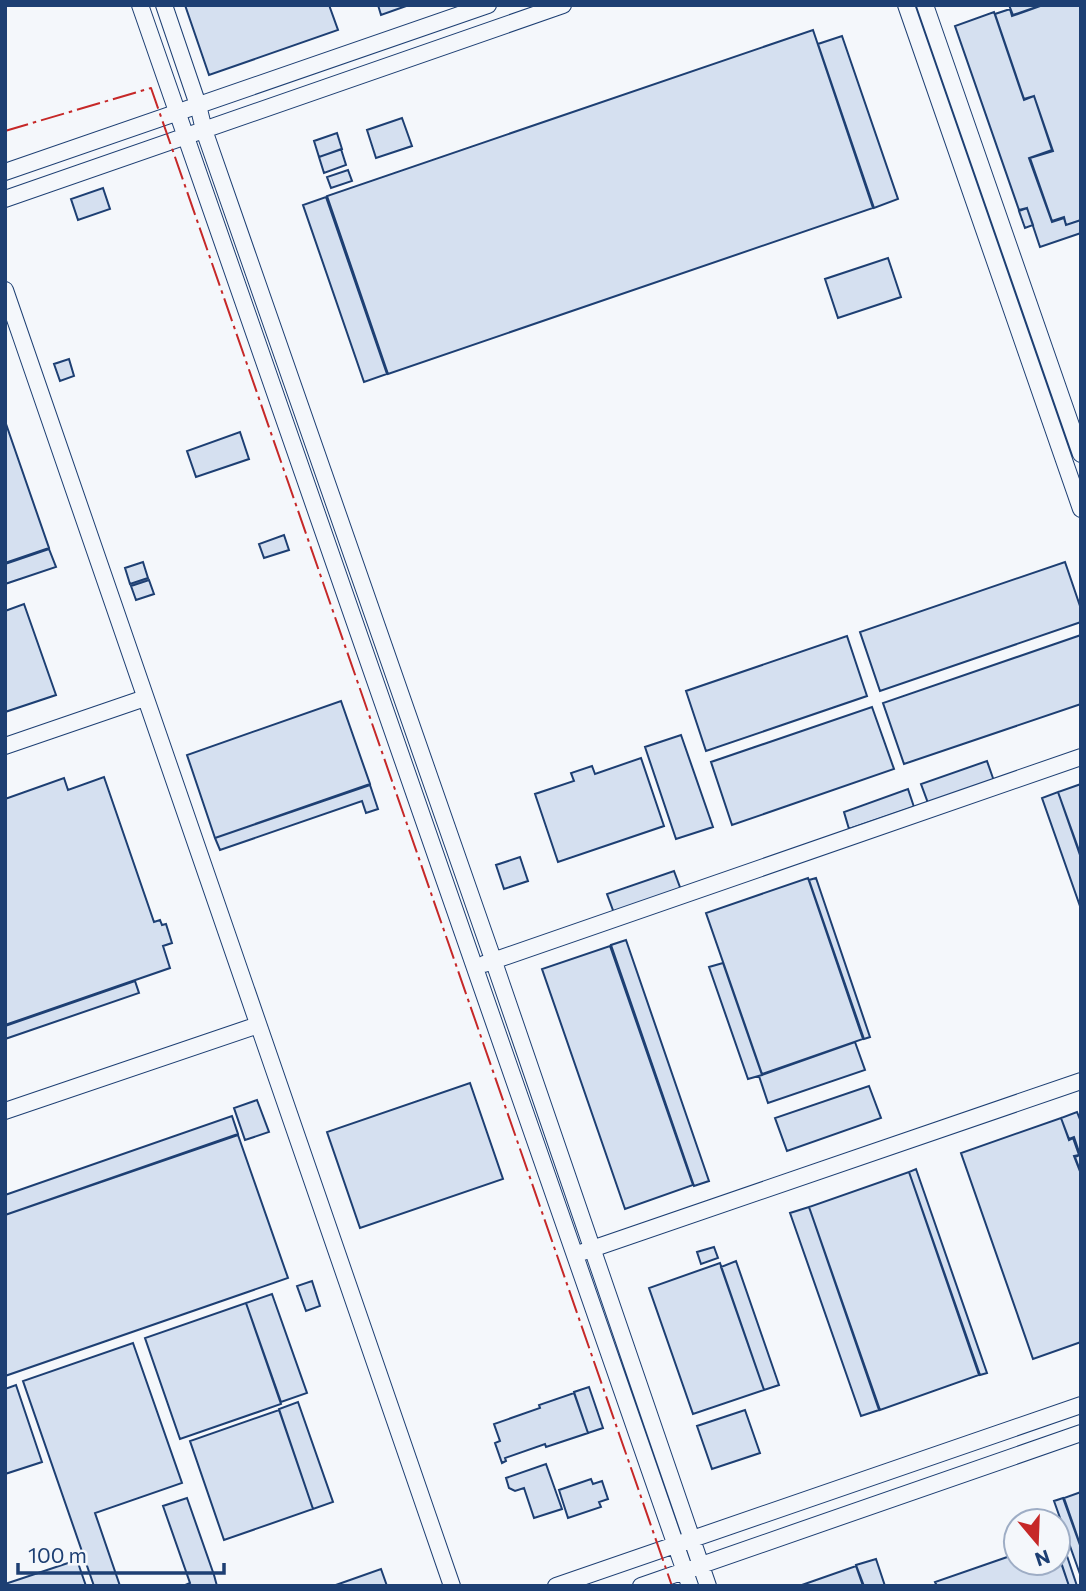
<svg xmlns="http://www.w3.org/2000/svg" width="1086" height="1591" viewBox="0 0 1086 1591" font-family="Commissioner,sans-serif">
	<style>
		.building { fill: #d5e0f0; stroke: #1d3f73; stroke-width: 2 }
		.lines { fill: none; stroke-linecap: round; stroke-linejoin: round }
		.minor-casing { stroke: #1d3f73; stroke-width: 18 }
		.minor { stroke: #f4f7fb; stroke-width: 16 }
		.power { stroke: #c62828; stroke-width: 2; stroke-dasharray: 24 5 3.5 5; stroke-linecap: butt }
	</style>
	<rect width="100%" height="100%" fill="#f4f7fb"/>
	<path class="building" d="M185,5h144l9,25 -129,45z
		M378,5h31l-28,10z
		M1009,5h33l-29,10z
		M1043,5h38v215l-15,5 -2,-8 -12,4 -22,-63 23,-7 -19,-55 -10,3 -29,-85 15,-5 2,7z
		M994,12l30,88 10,-4 18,54 -23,8 23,64 12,-4 2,7 15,-5v13l-41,14 -13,-39 -8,2 -64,-184z
		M813,30l60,178 -485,166 -61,-178z
		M842,36l56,163 -24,9 -56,-164z
		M402,118l10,28 -36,12 -9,-28z
		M337,133l5,16 -23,8 -5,-16z
		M341,149l5,16 -22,8 -5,-16z
		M348,170l4,11 -21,7 -4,-11z
		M103,188l7,21 -32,11 -7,-21z
		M326,197l61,177 -23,8 -61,-177z
		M1027,208l6,17 -8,3 -6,-17z
		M888,258l13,39 -63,21 -13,-39z
		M69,359l5,17 -14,5 -6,-17z
		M5,421l44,127 -44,15z
		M240,432l9,27 -53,18 -9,-26z
		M284,535l5,15 -25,8 -5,-14z
		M49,549l7,18 -51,17v-20z
		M143,562l5,16 -18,6 -5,-16z
		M1065,562l16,47v13l-201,69 -20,-59z
		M149,580l5,14 -18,6 -5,-14z
		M24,604l32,91 -51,17v-101z
		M1081,635v69l-177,60 -21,-61z
		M847,636l20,60 -161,55 -20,-60z
		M341,701l29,83 -155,54 -28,-83z
		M872,707l22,62 -162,56 -21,-63z
		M681,735l32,92 -37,12 -31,-92z
		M641,758l23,68 -106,36 -23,-68 39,-13 -3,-8 21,-7 3,8z
		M987,761l7,20 -66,22 -7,-19z
		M104,777l50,145 6,-2 2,5 4,-1 6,19 -9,3 7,22 -165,57v-226l59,-21 4,12z
		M1081,784v72l-23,-64z
		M370,785l8,24 -12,4 -4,-12 -142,49 -5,-12z
		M908,789l6,18 -65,22 -5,-17z
		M1058,792l23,66v51l-39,-111z
		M520,857l8,24 -24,8 -8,-24z
		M674,871l7,19 -67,23 -7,-19z
		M808,878l55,161 -101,35 -56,-161z
		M816,878l54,159 -6,2 -55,-159z
		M626,940l83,241 -15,5 -83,-241z
		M610,946l83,239 -68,24 -83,-240z
		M723,963l39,112 -14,4 -39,-112z
		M135,981l4,12 -134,46v-13z
		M855,1042l10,28 -97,33 -9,-27z
		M470,1083l33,96 -143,49 -33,-96z
		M869,1086l12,32 -94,33 -12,-33z
		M257,1100l12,32 -24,8 -11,-32z
		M1077,1112l4,10v51l-6,-16 5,-2 -6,-18 -5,2 -8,-21z
		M232,1116l6,18 -233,81v-20z
		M1061,1118l8,22 4,-2 6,17 -5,1 7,18v168l-48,17 -72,-206z
		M238,1135l50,143 -283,98v-161z
		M916,1169l71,204 -7,2 -71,-203z
		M909,1172l70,203 -99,35 -71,-203z
		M809,1207l70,203 -18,6 -71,-203z
		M714,1247l4,11 -17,6 -4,-12z
		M736,1261l43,124 -15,5 -43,-123z
		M720,1263l44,127 -71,24 -44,-126z
		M312,1281l8,25 -14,5 -9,-25z
		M272,1294l35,99 -26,9 -35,-99z
		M246,1303l35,101 -101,35 -35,-101z
		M133,1343l49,140 -87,30 25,73h-26l-71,-205z
		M16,1385l26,77 -37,12v-85z
		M589,1387l14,41 -15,5 -14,-41z
		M574,1393l14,40 -42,14 -1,-3 -40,14 1,3 -4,2 -7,-20 5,-2 -6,-17 46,-16 -1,-3z
		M298,1402l35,100 -20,7 -34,-100z
		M279,1410l34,99 -89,31 -34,-99z
		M745,1410l15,43 -48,16 -15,-43z
		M546,1464l16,45 -28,9 -10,-30 -9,3 -6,-3 -3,-10z
		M591,1479l2,5 9,-3 6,18 -9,3 2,5 -33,11 -9,-28z
		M1081,1492v55l-17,-49z
		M187,1498l27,77 3,11h-34l7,-3 -27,-77z
		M1063,1498l18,50v29l-27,-76z
		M1061,1538l16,48h-8l-11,-33v-13z
		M1016,1554v9h42v-9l11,32h-132l-2,-4z
		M876,1559l9,27h-21l-8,-21z
		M77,1560l9,26h-81v-2z
		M856,1566l7,20h-64z
		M381,1569l6,17h-54z"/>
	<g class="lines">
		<g class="minor-casing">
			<path id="minor" d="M140,5l550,1581
				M164,5l34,100 6,25 291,835 213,621
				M906,5l175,504
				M925,5l156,449
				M5,172l483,-167
				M5,199l558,-194
				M5,290l447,1296
				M5,746l140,-48
				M484,964l597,-207
				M5,1111l253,-86
				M583,1252l498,-171
				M556,1586l525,-181
				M641,1586l440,-153"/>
		</g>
		<use href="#minor" class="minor"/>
		<path class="power" d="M5,131l146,-43 521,1498"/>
	</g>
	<rect width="1086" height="1591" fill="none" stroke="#1d3f73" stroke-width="14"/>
	<g transform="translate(1037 1542) rotate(161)"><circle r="33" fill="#f4f7fb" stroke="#9eadc5" stroke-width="2"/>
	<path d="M0-5L12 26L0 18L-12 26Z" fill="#c62828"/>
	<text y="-10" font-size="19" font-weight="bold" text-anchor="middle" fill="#1d3f73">N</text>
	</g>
	<path d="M18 1563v10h206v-10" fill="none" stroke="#1d3f73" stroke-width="3.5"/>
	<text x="28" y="1563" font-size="21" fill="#1d3f73" stroke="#f4f7fb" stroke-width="5" paint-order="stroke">100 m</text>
</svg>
